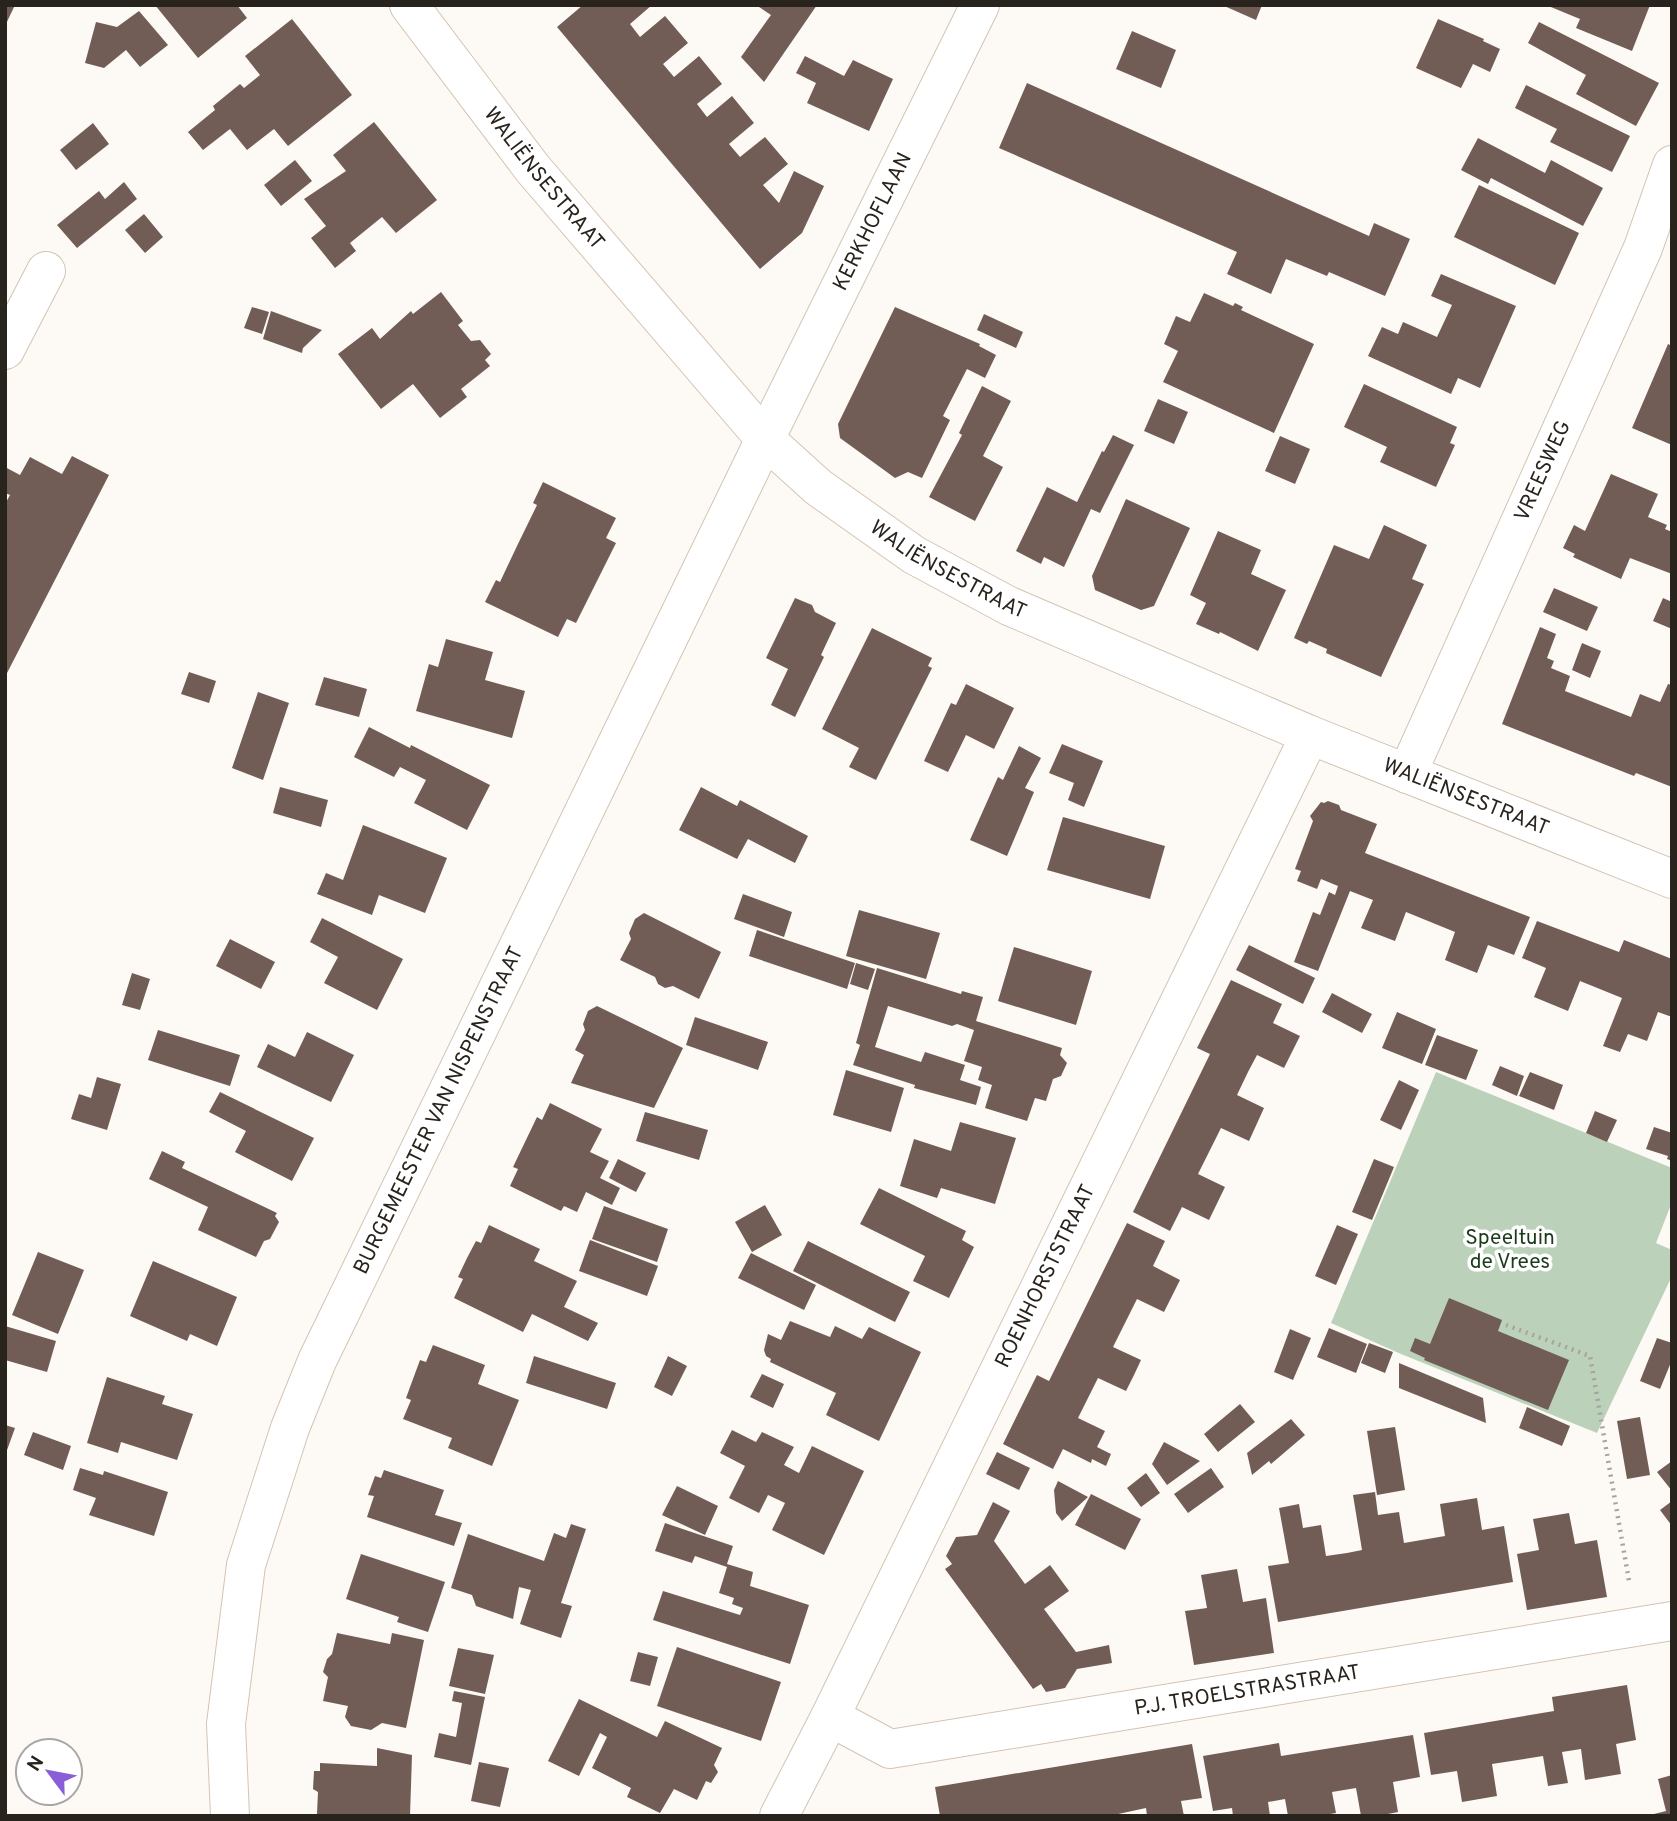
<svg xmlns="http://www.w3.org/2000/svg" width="1677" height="1821" viewBox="0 0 1677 1821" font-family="Overpass,sans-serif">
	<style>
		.green { fill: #bcd1ba }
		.building { fill: #725d56 }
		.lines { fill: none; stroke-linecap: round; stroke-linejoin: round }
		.minor-casing { stroke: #d4c3b3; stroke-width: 40 }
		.tertiary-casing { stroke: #d4c3b3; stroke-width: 40 }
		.path { stroke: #a7a39e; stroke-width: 4.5; stroke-dasharray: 2 5; stroke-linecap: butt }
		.minor { stroke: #fff; stroke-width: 38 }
		.tertiary { stroke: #fff; stroke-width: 38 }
		.labels { text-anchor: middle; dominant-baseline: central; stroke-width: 7; stroke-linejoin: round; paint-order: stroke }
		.street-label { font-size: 21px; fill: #29231d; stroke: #fff }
		.park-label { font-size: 21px; fill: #1a3c19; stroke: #fff }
	</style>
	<rect width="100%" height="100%" fill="#fdfaf6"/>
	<path class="green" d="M1436,1072l236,96v34l-16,41 16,7v26l-75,157 -196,-79 -70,-31z"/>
	<path class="building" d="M5,5h10l-10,21z
		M155,5h82l10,13 -49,40z
		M583,5h69l-22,19 10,13 25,-21 23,27 -25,21 11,13 25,-21 23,28 -25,20 10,13 25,-21 22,27 -25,21 11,13 25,-20 23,27 -25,21 16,18 15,-32 30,15 -22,47 -42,36 -203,-242z
		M756,5h61l-53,77 -23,-25 30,-42z
		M1222,5h40l-6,15z
		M1546,5h104l-18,46 -56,-23 4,-9z
		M139,11l29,34 -28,22 -14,-17 -22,18 -19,-5 11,-41 21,5z
		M292,19l60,76 -64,51 -14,-17 -27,21 -17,-21 -27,21 -15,-18 27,-22 -2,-4 27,-22 4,4 16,-13 -15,-19z
		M1438,19l46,20 -1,2 17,8 -10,23 -17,-8 -12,24 -45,-20z
		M1539,22l120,61 -23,43 -60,-32 10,-19 -58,-32z
		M1132,31l44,19 -15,38 -45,-19z
		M805,56l39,20 9,-16 40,19 -24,52 -62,-28 9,-20 -20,-10z
		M1027,83l342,153 5,-13 36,16 -25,57 -56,-24 -2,4 -41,-17 -15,35 -44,-20 10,-22 -238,-104z
		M1526,85l104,51 -18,36 -62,-30 7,-13 -42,-21z
		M374,122l63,78 -41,33 -14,-16 -32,26 6,8 -21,17 -24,-30 15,-12 -22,-27 42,-28 -13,-16z
		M93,123l16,21 -33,26 -16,-20z
		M1478,138l67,35 6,-13 52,28 -20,38 -92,-48 -3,6 -27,-14z
		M295,160l17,21 -31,25 -17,-21z
		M124,182l13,17 -60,49 -20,-23 42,-34 6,8z
		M1479,185l100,48 -24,52 -101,-48z
		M144,214l19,23 -18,16 -20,-23z
		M1441,274l75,32 -36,82 -22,-10 -7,16 -83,-38 14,-29 16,7 5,-12 34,15 15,-32 -21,-9z
		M441,292l22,29 -5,4 13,16 9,-1 11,14 -6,6 5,6 -29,23 6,8 -27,21 -27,-34 -32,25 -43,-55 34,-26 8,11 31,-28 2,3z
		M1204,293l29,13 2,-3 8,4 -2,3 73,34 -40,89 -111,-51 15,-31 -14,-7 12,-28 14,6z
		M252,307l17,5 -7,22 -18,-6z
		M895,307l85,37 -1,2 17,9 -11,23 -18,-9 -24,47 7,4 -28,58 -14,-6 -13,6 -55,-40 -2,-14z
		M271,311l51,19 -19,18 -1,5 -39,-14z
		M984,314l39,18 -7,16 -39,-18z
		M1668,344l4,2v99l-40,-17z
		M1364,384l93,43 -7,16 5,2 -19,42 -56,-25 7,-15 -43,-20z
		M982,386l29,15 -28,55 20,11 -28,54 -46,-24 33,-62 -3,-2z
		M1158,399l30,13 -14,32 -30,-13z
		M1113,435l21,10 -34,68 -9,-4 -27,58 -20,-10 -3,7 -25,-13 31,-64 30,15 25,-51 2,1z
		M1280,436l30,13 -15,35 -30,-13z
		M72,456l37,19 -104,202v-173l5,-9 -5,-2v-26l15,8 10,-18 32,17z
		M1611,474l47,20 -10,23 19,8 -2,4 7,3v42l-42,-16 -9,21 -48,-22 2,-3 -12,-6 11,-23 11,6z
		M543,482l73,36 -10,20 10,5 -40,80 -9,-4 -9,18 -73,-35 11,-22 4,2 17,-36 20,-41 -4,-2z
		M1126,499l64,29 -36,78 -13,4 -46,-20 -3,-14z
		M1384,525l43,20 -15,34 12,5 -43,93 -55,-24 1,-4 -18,-8 -2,3 -13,-6 40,-93 35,14z
		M1218,531l43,19 -10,24 35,16 -28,61 -38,-19 -1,2 -23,-10 10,-21 -16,-8z
		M1554,588l44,19 -11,24 -44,-19z
		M795,598l17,7 3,7 21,11 -15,32 3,2 -29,60 -24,-12 17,-36 -22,-11z
		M1663,598l9,4v27l-19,-8z
		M1540,627l16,7 -9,24 7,3 -3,7 19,8 -5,15 66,26 9,-23 20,8 8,-18 4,1v102l-36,-14 -2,3 -132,-52z
		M872,628l60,30 -4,8 4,2 -56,112 -27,-13 10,-19 -37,-19z
		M446,639l47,13 -8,28 40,11 -13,47 -96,-27 13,-47 9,3z
		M1582,643l19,8 -11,27 -18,-8z
		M189,672l27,9 -7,22 -28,-9z
		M324,677l43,12 -8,28 -44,-12z
		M966,684l48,24 -20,41 -28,-14 -18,37 -24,-11 27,-58 5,2z
		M258,692l31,11 -26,77 -31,-12z
		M369,727l41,21 1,-3 79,40 -23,45 -53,-27 12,-23 -26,-13 -6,10 -40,-20z
		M1062,744l41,17 -19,46 -16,-7 6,-17 -25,-10z
		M1019,746l22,12 -16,30 9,4 -27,64 -37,-16 28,-63 5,3z
		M280,787l48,13 -7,27 -48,-14z
		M701,787l36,19 3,-6 68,36 -13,27 -47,-24 -11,20 -58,-29z
		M1328,801l11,4 2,5 36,14 -12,29 165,64 -16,38 -26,-10 -11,28 -32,-13 10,-28 -49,-20 -11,29 -34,-13 12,-28 -23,-9 -32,80 -24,-9 19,-50 7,3 9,-23 6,3 3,-9 -17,-7 -4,10 -20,-8 4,-10 -6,-2 18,-48 -3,-5 11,-14 3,1z
		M1063,817l102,29 -15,53 -103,-29z
		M363,825l84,33 -22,55 -46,-18 -7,20 -55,-21 9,-21 17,7z
		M743,894l49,18 -8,25 -50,-18z
		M859,910l81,23 -14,46 -80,-23z
		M644,913l77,39 -22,47 -26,-13 -8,2 -7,-4 -3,-7 -35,-17 11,-21 -2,-6 6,-14z
		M322,918l81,41 -26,51 -53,-27 14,-26 -28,-15z
		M1537,921l82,31 5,-12 48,19v58l-14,-5 -11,29 -19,-7 -8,18 -17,-6 19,-48 -42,-17 -12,30 -34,-14 12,-29 -24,-10z
		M757,930l98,33 -8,26 -98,-33z
		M230,939l45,23 -14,27 -45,-23z
		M1249,945l66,33 -12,26 -67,-34z
		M1014,947l78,24 -16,54 -78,-24z
		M856,963l19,6 -7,21 -18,-6z
		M877,968l84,26 1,-3 21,6 -7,24 86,27 -2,7 7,8 -6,13 -8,3 -7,22 -11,-3 -8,23 -42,-13 7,-23 -14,-5 4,-13 -18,-6 10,-31 -17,-6 -5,2 -64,-20 -13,41 46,15 4,-10 40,13 -5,15 21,7 -5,18 -62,-17 1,-3 -62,-20 7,-20 -4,-2z
		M132,973l18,6 -10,31 -18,-5z
		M1231,980l51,24 -9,19 27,13 -16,32 -27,-13 -9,17 -11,23 27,13 -15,33 -28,-13 -23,46 27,13 -16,33 -27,-13 -12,24 -37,-19 77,-158 -13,-6z
		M1332,993l40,21 -10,19 -40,-21z
		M597,1006l86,42 -29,60 -83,-25 13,-28 -9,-5 10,-20 -2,-6 5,-13z
		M1397,1012l39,17 -14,35 -40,-16z
		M695,1017l73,25 -10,28 -72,-25z
		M158,1030l82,25 -10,31 -82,-26z
		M307,1032l47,23 -23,47 -74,-35 11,-23 27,13z
		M1437,1035l41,15 -12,30 -41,-15z
		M1500,1066l24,10 -7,20 -25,-11z
		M846,1070l58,18 -13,44 -58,-17z
		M1530,1072l33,13 -9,25 -35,-14z
		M97,1077l24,7 -14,46 -36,-11 8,-25 12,4z
		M1399,1080l20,10 -18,40 -21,-10z
		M220,1092l94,46 -22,43 -57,-29 11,-21 -37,-19z
		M550,1103l52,26 -12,23 19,9 -9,17 20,10 -8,17 -26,-13 -9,20 -13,-6 -3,5 -51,-25 8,-17 -5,-2 24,-50 5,3z
		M1595,1111l22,9 -10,22 -21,-9z
		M645,1112l63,18 -9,30 -63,-19z
		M960,1122l56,16 -21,66 -54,-16 -4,10 -37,-12 14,-47 37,12z
		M1654,1127l18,6v28l-5,-2 1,-3 -22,-7z
		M162,1151l23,11 -3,6 95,45 -2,3 4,6 -9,17 -6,2 -8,16 -58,-27 10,-23 -59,-28z
		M618,1159l28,14 -10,19 -27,-14z
		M1374,1159l20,8 -22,53 -20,-8z
		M879,1188l87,43 -4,9 12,7 -25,51 -36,-17 12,-25 -65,-32z
		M765,1205l17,30 -30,17 -17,-30z
		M604,1206l64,23 -11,33 -65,-23z
		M1127,1223l38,18 -12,25 27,14 -16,32 -27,-13 -24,48 28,13 -7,15 -8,16 -28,-13 -20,40 27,13 -8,16 14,7 -5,12 -14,-7 -1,4 -28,-14 -10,20 -50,-25 34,-69 12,6z
		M489,1225l51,24 -6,12 43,20 -13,26 34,16 -10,18 -56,-27 -9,18 -69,-34 9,-19 -5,-2 9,-19 9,-17 5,2z
		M1337,1225l21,9 -22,51 -21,-9z
		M590,1240l68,26 -11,30 -68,-25z
		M808,1241l102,51 -15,30 -102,-51z
		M38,1252l46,18 -26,64 -46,-19z
		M751,1253l65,32 -12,25 -66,-32z
		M153,1261l84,36 -20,49 -27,-12 -3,7 -57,-25z
		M1449,1298l53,22 -4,11 71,29 -21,50 -124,-50 1,-2 -15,-7 5,-13 15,6z
		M790,1321l40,16 5,-11 27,13 7,-12 52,25 -42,89 -53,-26 10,-22 -66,-31 1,-3 -5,-3 -2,-6 4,-16 13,6z
		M5,1326l51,15 -9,31 -42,-12z
		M1329,1328l38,16 -11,29 -39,-16z
		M1290,1329l21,9 -18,42 -19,-8z
		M1657,1338l15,5v17l-12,29 -20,-8z
		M1369,1343l24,9 -8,21 -24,-10z
		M433,1345l52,20 -7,19 41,16 -27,66 -44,-18 4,-10 -49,-19 8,-19 -5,-2 14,-38 6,2z
		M534,1356l82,27 -9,26 -81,-26z
		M668,1356l19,10 -15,30 -18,-9z
		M1399,1363l84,35 3,25 -87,-35z
		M762,1374l22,10 -11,24 -23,-11z
		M107,1377l58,19 -3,8 31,10 -16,46 -56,-18 -3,11 -31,-10z
		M1240,1404l15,18 -37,30 -14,-18z
		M1527,1407l43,19 -8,20 -43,-18z
		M1640,1417l10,58 -23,4 -10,-58z
		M1291,1419l14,16 -34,29 -2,-3 -17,14 -5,-22z
		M5,1425l10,3 -9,25h-1z
		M1395,1427l10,63 -28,5 -10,-64z
		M732,1430l24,12 6,-10 32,15 -10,18 15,8 13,-27 52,25 -40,84 -52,-25 13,-27 -17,-8 -9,18 -30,-15 16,-32 -25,-13z
		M33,1432l38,14 -8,24 -39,-15z
		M1164,1442l36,19 -33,24 -15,-21z
		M997,1452l33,16 -11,22 -33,-16z
		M1672,1461v30l-15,-19z
		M80,1468l23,7 1,-4 64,21 -14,44 -65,-21 7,-17 -23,-8z
		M1211,1468l13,19 -36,26 -14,-19z
		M384,1470l60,20 -9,25 27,8 -8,23 -87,-29 7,-21 -6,-1 7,-19 6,2z
		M1146,1473l14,20 -19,14 -14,-19z
		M1058,1481l30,16 -26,24 -6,-8 -2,-23z
		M677,1486l41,20 -13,29 -43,-20z
		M1375,1492l3,23 21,-3 5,31 41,-7 -5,-32 37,-6 5,32 22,-4 9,56 -235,40 -10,-56 21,-3 -10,-55 20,-4 4,24 18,-3 5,31 21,-3 15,-3 -9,-55z
		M1091,1494l50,25 -16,31 -50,-25z
		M1672,1501v25l-12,-16z
		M993,1502l17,9 -16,30 31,43 25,-19 19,26 -25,18 32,43 33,-7 3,18 -35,6 -12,19 -19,4 -5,-8 -8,5 -88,-120 7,-5 -6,-8 10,-19 21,-2z
		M1569,1513l6,31 22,-4 10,57 -80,13 -10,-56 22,-4 -6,-31z
		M665,1523l68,23 -6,18 26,8 -3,14 59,19 -19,59 -137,-44 10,-29 77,24 3,-7 -11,-4 2,-6 -15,-5 8,-26 -32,-11 -3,7 -37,-12z
		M571,1524l15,5 -25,74 11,3 -11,32 -41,-14 11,-34 -12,-3 -6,32 -37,-13 -4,-11 -21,-7 17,-54 76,27 10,-28 12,5z
		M361,1554l84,28 -17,50 -31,-10 2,-5 -53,-18z
		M1237,1569l6,33 23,-4 8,55 -80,12 -9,-54 22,-3 -6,-33z
		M337,1633l53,11 2,-11 32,7 -18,88 -24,-5 -11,7 -20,-4 -6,-9 3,-11 -25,-5 5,-24 -5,-5 4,-13 5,-5z
		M677,1647l104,35 -20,59 -104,-35z
		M458,1648l36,7 -9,39 -36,-8z
		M638,1652l20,5 -8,29 -20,-5z
		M1627,1685l9,55 -20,4 5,30 -36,6 -4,-31 -19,3 6,31 -20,3 -5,-30 -51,8 5,32 -35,6 -5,-31 -26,4 -7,-42 130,-22 -2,-14z
		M454,1691l31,6 -14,68 -37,-8 5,-24 17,4 6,-34 -10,-2z
		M579,1699l78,38 8,-16 57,27 -8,17 4,7 -7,11 -5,-2 -9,19 -23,-11 -14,24 -33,-16 4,-9 -39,-20 15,-31 -7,-4 -21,43 -31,-15z
		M1413,1735l7,42 -27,5 5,30 -20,4h-17l-5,-28 -24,4 4,21 -17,3h-31l-3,-17 -17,3 2,14h-37l-1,-8 -19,3 -10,-55 76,-13 2,13z
		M1192,1744l10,54 -21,3 3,15h-37l-1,-8 -37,8h-169l-5,-29z
		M377,1748l35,7 -2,61 -93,-2 1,-22 -5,-3 1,-18h6v-8l57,3z
		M479,1762l30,6 -9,39 -29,-6z
		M1672,1775v41h-26l20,-5 -8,-32z"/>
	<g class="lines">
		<g class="minor-casing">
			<g id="minor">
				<path d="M5,350l41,-79"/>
				<path id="s1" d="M1407,774l236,-526 29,-83"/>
				<path id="s2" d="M830,1717l60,32 782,-128"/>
				<path id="s3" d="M230,1816l-4,-92 20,-159 44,-137 27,-67 448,-922 215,-434"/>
				<path id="s4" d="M779,1816l51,-99 480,-982"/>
			</g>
		</g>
		<g class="tertiary-casing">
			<g id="tertiary">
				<path id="s5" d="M409,5l124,164 232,270 53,48 96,68 95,51 301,129 362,144"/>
			</g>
		</g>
		<path class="path" d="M1506,1325l84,31 39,225"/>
		<use href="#minor" class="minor"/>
		<use href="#tertiary" class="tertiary"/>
	</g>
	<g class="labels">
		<g class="street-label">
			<text stroke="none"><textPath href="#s5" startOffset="220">WALIËNSESTRAAT</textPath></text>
			<text stroke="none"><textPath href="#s3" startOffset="1736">KERKHOFLAAN</textPath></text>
			<text stroke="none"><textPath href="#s1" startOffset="332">VREESWEG</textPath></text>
			<text stroke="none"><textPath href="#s5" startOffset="788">WALIËNSESTRAAT</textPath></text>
			<text stroke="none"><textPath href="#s5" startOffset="1354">WALIËNSESTRAAT</textPath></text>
			<text stroke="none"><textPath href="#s3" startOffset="747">BURGEMEESTER VAN NISPENSTRAAT</textPath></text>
			<text stroke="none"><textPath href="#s4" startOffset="602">ROENHORSTSTRAAT</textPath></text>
			<text stroke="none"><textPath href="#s2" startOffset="430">P.J. TROELSTRASTRAAT</textPath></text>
		</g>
		<g class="park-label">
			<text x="1510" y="1238">Speeltuin<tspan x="1510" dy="24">de Vrees</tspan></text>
		</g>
	</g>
	<rect width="1677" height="1821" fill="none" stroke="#29231d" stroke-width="14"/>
	<g transform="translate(49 1772) rotate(302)"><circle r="33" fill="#ffffff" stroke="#a9a7a5" stroke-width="2"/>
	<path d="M0-5L12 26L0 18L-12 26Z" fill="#895ed8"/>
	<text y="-10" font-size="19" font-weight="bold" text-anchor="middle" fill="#29231d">N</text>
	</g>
</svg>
